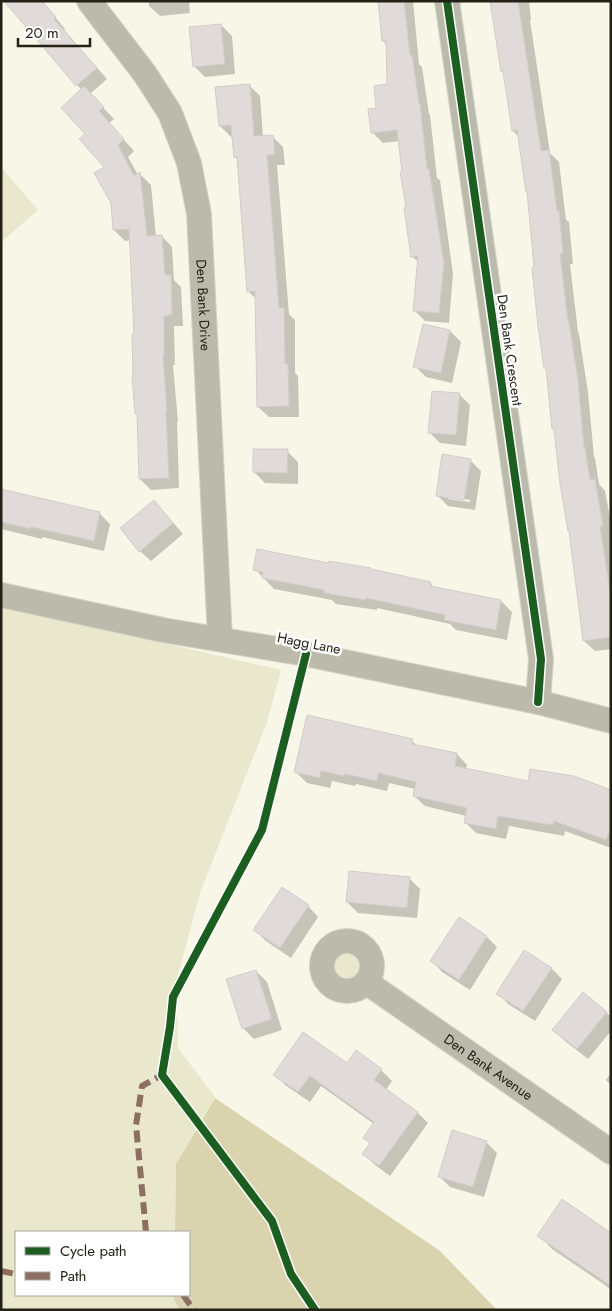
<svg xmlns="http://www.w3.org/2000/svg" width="612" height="1311" viewBox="0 0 612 1311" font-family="Jost,sans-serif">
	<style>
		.green { fill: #e9e7cc }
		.forest { fill: #d9d4ae }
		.shadow { fill: #0003; fill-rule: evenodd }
		.building { fill: #e0dad8; stroke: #d3ccca }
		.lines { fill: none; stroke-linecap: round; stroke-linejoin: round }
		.minor-casing { stroke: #d4d3c7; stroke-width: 26 }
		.minor { stroke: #bcbaaa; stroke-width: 24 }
		.quiet { stroke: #8d6e63; stroke-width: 6; stroke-dasharray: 12 6; stroke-linecap: butt }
		.cycleway-casing { stroke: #fff; stroke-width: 11 }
		.cycleway { stroke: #1b5e20; stroke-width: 8 }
		.labels { text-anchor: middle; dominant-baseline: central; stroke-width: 5; stroke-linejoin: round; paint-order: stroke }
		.street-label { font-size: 14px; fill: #242216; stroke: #fff }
	</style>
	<rect width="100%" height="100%" fill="#f8f6e7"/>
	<path class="green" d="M1,167l37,43 -37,32z
		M1,606l280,64 -14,52 -67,171 -36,134 13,-23 1,44 37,49 -39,67 -1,68h-159v63h158v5l6,10h-179z
		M332 966a14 14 0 1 1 28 0a14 14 0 1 1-28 0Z"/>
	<path class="forest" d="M215,1098l225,153 57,59h-317l-6,-10v-5h15v-63h-14l1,-68z"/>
	<path class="shadow" d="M42,1l23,28 -1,1 43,49 -17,15 24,25 -5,4 25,28 -6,6 10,18 2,-1 11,11 5,52 6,-1 10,11 2,33 7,7 2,39h-9l1,39h-2l5,57h-1l2,66 -28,2 -11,-11 -2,-64 -2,-2 -2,-37 1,-41 -4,-95 -6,1 -11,-11 -8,-62 -19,-34 -5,-44 -5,-5z
		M149,1h40l1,12 -30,3 -11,-10z
		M379,1h34l6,63 3,3 7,47 1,1 7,63 3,2 13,94 -4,49 -24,-2 -11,-11 5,-47 -6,-6 -7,-48h1l-7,-68 -17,2 -11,-11 16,-47 -1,-40 -4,-4z
		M490,1h39l2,19h-1l20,133 9,9 7,58 3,2 4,42h-3l8,68 1,2 9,58 6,65 1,1 4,26 6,7 6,32v126l-16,2 -11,-10 -36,-271 -3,-2 -17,-175 -9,-56 -6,-6 -8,-57 -3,-3z
		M221,25l11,11 3,38 -30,3 -11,-11z
		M249,85l11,11 3,41 9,-1 11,11 2,18h-8l12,149 6,6v53l3,3 1,41h-30l-11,-10 -1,-107 -9,-9 -9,-130 -4,-4 -2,-21 -2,1 -11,-11z
		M423,326l27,5 11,11 -9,41 -26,-6 -11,-11z
		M459,394l11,11 -4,41 -26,-3 -11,-11z
		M287,451l11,11v22l-33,-1 -11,-11z
		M470,460l11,11 -6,39 -27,-4 -11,-11zM448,496l22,4v2l-22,-3z
		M1,490l98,23 11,11 -6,27 -62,-14v2l-41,-10z
		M154,501l10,11 19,22 -32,27 -11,-10z
		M255,569l175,14 6,6 65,12 11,11 -5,28 -51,-10 -6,-6 -73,-16v2l-41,-6 -4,-4 -58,-11z
		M412,741l6,5 39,8 10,11 -1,5 63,13 82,8v57l-46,-17 -1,5 -55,-10 -3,13 -30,-6 -11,-11 1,-6 -41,-10 -11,-10 1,-7 -26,-6 -2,8 -31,-7 -1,2 -23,-5 -2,7 -23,-5 -11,-11z
		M409,878l11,11 -3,29 -59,-5 -11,-11z
		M308,906l10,11 -27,41 -25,-17 -11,-11z
		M487,937l10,10 -27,43 -28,-18 -10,-11z
		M551,968l11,11 -27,42 -27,-17 -10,-11z
		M256,971l11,11 15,48 -28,9 -11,-11z
		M606,1012l5,5v14l-23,28 -23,-18 -11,-11z
		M356,1052l25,18 11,11 -6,9 31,22 11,11 -38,53 -15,-11 -11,-11 7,-10 -7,-6 10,-14 -53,-38 -11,16 -25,-17 -10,-11 72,-10z
		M611,1073v12l-5,-5z
		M486,1142l11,11 -13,44 -34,-10 -11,-11z
		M539,1235h72v55l-6,-5 -53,-36z"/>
	<path class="building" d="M4,1h38l14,16 -2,2 43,49 -21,18z
		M378,1h26l6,54h2l7,49 1,-1 7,66h2l15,94 -5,50 -26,-2 5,-55 -7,1 -7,-49 2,-1 -6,-35h2l-5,-42 -26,3 -3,-24 8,-1 -2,-22 13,-2 -1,-43h-4z
		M490,1h28l23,150 8,-1 8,61h2l4,42 -3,1 8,68h1l9,59 6,66h1l5,33 5,-1 8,47h-3l11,72v39l-28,4 -14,-110h-1l-8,-47 -6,-55h-2l-6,-61h-2l-6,-42 -6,-58 2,-1 -7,-75h-1l-9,-62 -5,1 -9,-60 -2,1z
		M221,24l4,40 -32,3 -4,-40z
		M250,84l4,52 19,-1 2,19 -8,1 12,153h5l1,56h3l1,42 -32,1 -2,-116 -8,1 -10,-135 -3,1 -3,-33 -12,1 -4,-39z
		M84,86l20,21 -5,4 25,28 -6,6 16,31 6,-4 7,64 15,-1 3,40h6l1,40 -8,1v39h-1l4,56h-1l3,67 -30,1 -2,-65h-2l-3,-39h1l-1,-41h2l-5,-105 -16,1 -2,-27 -17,-30 10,-6 -25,-28 6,-5 -24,-26z
		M423,324l27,6 -9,43 -28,-6z
		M432,391l28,2 -4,42 -28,-2z
		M253,449h35l-1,24 -34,-1z
		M442,454l29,5 -7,41 -28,-4z
		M1,489l99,23 -6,29 -63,-14v2l-30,-7z
		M154,500l19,23 -34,29 -19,-24z
		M257,549l72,14v-2l42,7v1l60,13 -1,4 71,14 -5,30 -52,-10 1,-5 -79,-17v2l-42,-7v-3l-62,-12 1,-6 -10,-2z
		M307,715l106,24 -1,5 45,9 -2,13 73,15 2,-12 44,7 37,14v38l-5,12 -52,-19 -1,4 -55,-9 -2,13 -32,-6 3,-15 -54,-12 3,-14 -38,-9 -1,8 -32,-7 -1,2 -23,-5 -1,7 -26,-6z
		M349,871l61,6 -3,31 -61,-6z
		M282,887l27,18 -29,43 -27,-18z
		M459,917l28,19 -28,44 -29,-19z
		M524,950l28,18 -29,43 -27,-17z
		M256,970l16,49 -30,10 -16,-50z
		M583,992l24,20 -30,37 -25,-19z
		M303,1032l44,31 9,-13 26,19 -8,11 44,32 -39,54 -17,-12 8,-11 -7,-5 11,-16 -64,-46 -12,16 -25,-17z
		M452,1130l35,11 -14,46 -35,-10z
		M562,1199l49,34v53l-74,-50z"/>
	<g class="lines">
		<g class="minor-casing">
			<g id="minor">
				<path id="s1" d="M89,1l56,73 25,39 19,50 10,51 21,425"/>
				<path d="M447,1l94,658 -3,43"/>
				<path d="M1,595l162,35 143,24 232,48 73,19"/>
				<circle cx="347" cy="966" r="25"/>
				<path id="s2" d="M366,982l245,170"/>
			</g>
		</g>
		<use href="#minor" class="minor"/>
		<path class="quiet" d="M146,1232l-10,-107 6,-39 20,-11
			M1,1271l15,3
			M183,1295l11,15"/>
		<g class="cycleway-casing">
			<path id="cycleway" d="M447,1l94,658 -3,43
				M306,654l-44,176 -89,167 -3,30 -8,48 110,146 19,53 24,36"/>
		</g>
		<use href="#cycleway" class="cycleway"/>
	</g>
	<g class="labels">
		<g class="street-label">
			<text stroke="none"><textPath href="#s1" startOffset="335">Den Bank Drive</textPath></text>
			<text transform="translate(510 350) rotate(82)">Den Bank Crescent</text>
			<text transform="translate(309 643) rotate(11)">Hagg Lane</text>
			<text stroke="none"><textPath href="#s2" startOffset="149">Den Bank Avenue</textPath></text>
		</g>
	</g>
	<rect width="612" height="1311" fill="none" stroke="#242216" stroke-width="5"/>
	<rect x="15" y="1231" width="175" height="65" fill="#ffffff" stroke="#a7a7a2"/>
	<rect x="25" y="1247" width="25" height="8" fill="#1b5e20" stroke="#a7a7a2"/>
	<text x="60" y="1256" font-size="15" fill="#242216">Cycle path</text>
	<rect x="25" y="1272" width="25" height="8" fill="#8d6e63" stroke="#a7a7a2"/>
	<text x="60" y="1281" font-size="15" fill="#242216">Path</text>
	<path d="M18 38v8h72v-8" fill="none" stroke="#242216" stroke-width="2.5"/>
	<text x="25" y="38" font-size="15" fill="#242216" stroke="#ffffff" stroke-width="4" paint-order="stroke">20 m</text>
</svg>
